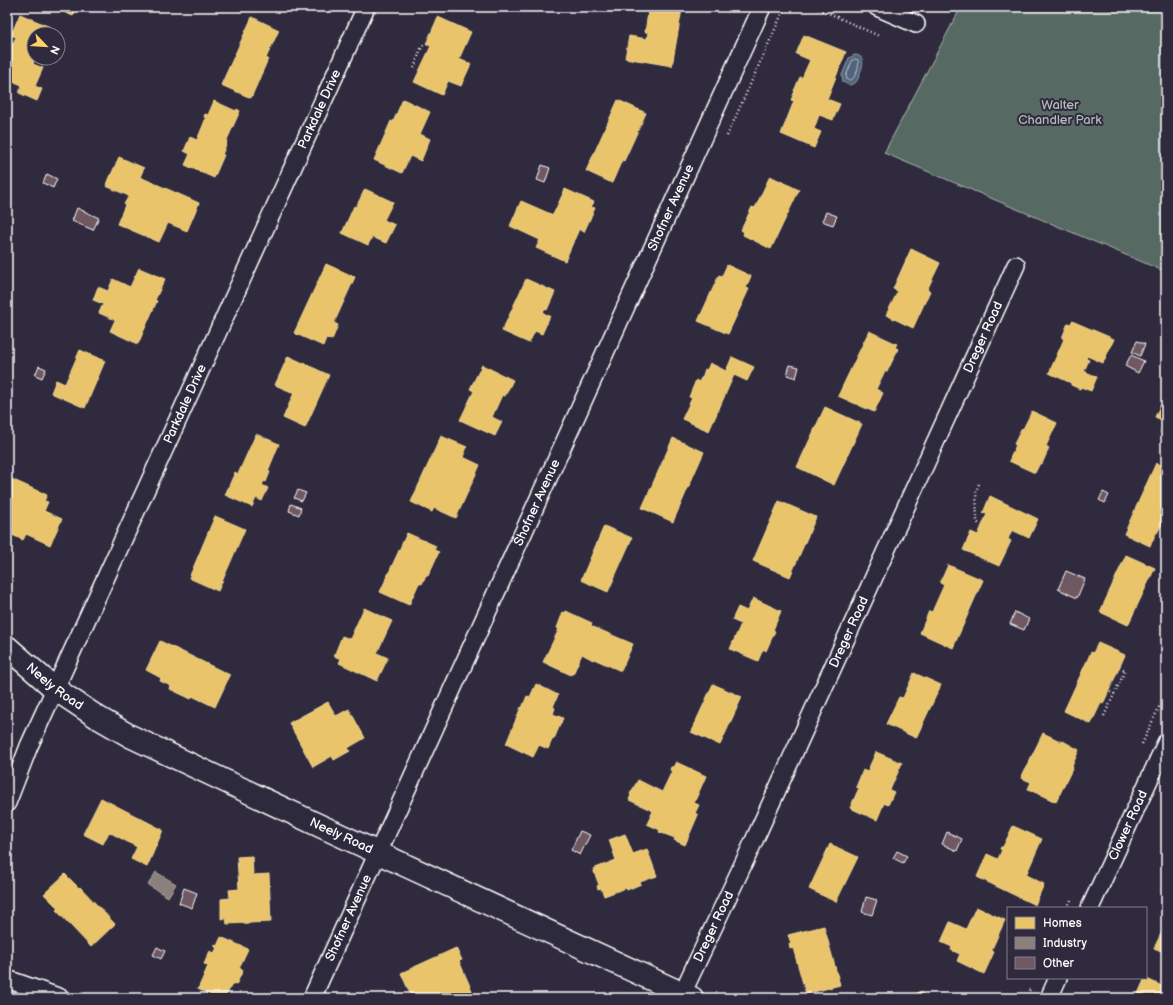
<svg xmlns="http://www.w3.org/2000/svg" width="1173" height="1005" viewBox="0 0 1173 1005" font-family="'Balsamiq Sans',sans-serif">
	<style>
		.green { fill: #566962; stroke: #aab4b0 }
		.water { fill: #51647c; stroke: #97a2b0 }
		.homes { fill: #e9c46a; stroke: #f0d697 }
		.industry { fill: #8a817c; stroke: #ada7a3 }
		.lines { fill: none; stroke-linecap: round; stroke-linejoin: round }
		.shore { stroke: #b9c1cb; stroke-width: 1 }
		.building { fill: #6f5862; stroke: #fff }
		.street-casing { stroke: #fff; stroke-width: 20 }
		.secondary-casing { stroke: #fff; stroke-width: 25 }
		.path { stroke: #fff; stroke-width: 2.5; stroke-dasharray: 1 3; stroke-linecap: butt }
		.street { stroke: #2f2a3d; stroke-width: 17 }
		.secondary { stroke: #2f2a3d; stroke-width: 22 }
		.labels { text-anchor: middle; dominant-baseline: central; stroke-width: 4; stroke-linejoin: round; paint-order: stroke }
		.park-label { font-size: 13px; fill: #b3bcb8; stroke: #2f2a3d }
		.street-label { font-size: 13px; fill: #fff; stroke: #2f2a3d }
	</style>
	<rect width="100%" height="100%" fill="#2f2a3d"/>
	<filter id="ink" filterUnits="userSpaceOnUse"><feTurbulence type="fractalNoise" baseFrequency=".025" numOctaves="2"/><feDisplacementMap in="SourceGraphic" scale="8" xChannelSelector="R" yChannelSelector="G"/><feConvolveMatrix kernelMatrix="1 2 1 2 8 2 1 2 1" color-interpolation-filters="sRGB"/></filter>
	<g filter="url(#ink)">
		<path class="green" d="M961,7h205v265l-282,-119z"/>
		<path class="water" d="M855,55c11,1 8,11 5,18 -1,4 -2,7 -5,10 -2,1 -4,1 -6,2l-6,-3 -1,-7 7,-17z"/>
		<path class="homes" d="M52,7h25l-4,9z
			M649,7h21l12,2 -10,57 -47,-8 4,-22 18,3 1,-7h-3z
			M20,14l30,13 -4,7h-12v24h1l-2,6 10,4 -8,18 7,3 -5,12 -18,-8 3,-8 -15,-6v-23l9,-19 -5,-2z
			M252,17l27,13 -13,28 2,1 -17,39 -30,-13z
			M438,17l33,15 -12,27 12,5 -10,22 -13,-5 -6,14 -28,-13 17,-36 -5,-2z
			M804,35l42,17 -19,47 13,5 -7,16 -14,-5 -5,14 7,3 -7,16 -33,-14 13,-33 -3,-1 4,-9h-1l6,-14 2,1 8,-18 -14,-6z
			M403,99l27,13 -10,22 10,5 -9,22 -11,-5 -8,17 -28,-13 17,-39 2,1z
			M618,100l28,13 -22,48 -2,-1 -10,23 -26,-12z
			M214,101l22,10 1,-2 3,2 -14,31h1l-5,13h2l-10,23 -29,-13 5,-11 -6,-3 6,-14 7,3 9,-22 -2,-1 1,-3 3,1z
			M119,157l25,11 -4,9 59,26 -12,28 -19,-8 -9,19 -42,-18 8,-19 -1,-1 5,-8 -23,-10z
			M770,176l29,14 -28,59 -28,-14 1,-3 -3,-2 11,-23 3,1z
			M365,189l28,13 -9,18 11,5 -9,18 -14,-6 -4,8 -26,-12 12,-27 2,1z
			M565,189l29,13 -3,5 4,1 -11,24 -5,-3 -14,32 -29,-13 4,-8 -30,-14 11,-25 32,14z
			M911,249l29,14 -13,27 3,1 -17,37 -27,-13 12,-24 -5,-2z
			M326,264l29,13 -21,46 4,2 -6,15 -6,-2 -3,8 -29,-13z
			M727,265l24,11 -5,12 3,1 -21,45 -30,-13 21,-46 3,1z
			M139,268l26,11 -10,21 2,1 -19,43 -28,-13 5,-11 -16,-7 4,-9 -10,-4 5,-13 10,4 5,-12 17,8z
			M526,279l29,13 -8,18 -3,-1 -1,4 7,3 -8,18 -7,-3 -6,12 -27,-12z
			M1072,321l42,18 -11,24 -16,-7 -1,3 3,1 -5,11 13,6 -6,14 -10,-4 -1,2 -9,-4v-2l-22,-10 15,-34 -2,-1 6,-15 3,1z
			M869,331l28,13 -2,3 3,2 -11,23 -2,-1 -9,18 7,4 -9,19 -36,-16z
			M80,350l25,11 -20,47 -34,-15 5,-13 9,4z
			M288,356l41,19 -24,53 -22,-10 11,-25 -19,-8z
			M732,357l22,10 -7,14 -13,-6 -25,56 -27,-12 10,-21 -3,-1 7,-17 3,2 2,-4h1l3,-9 2,1 3,-7 16,8z
			M482,365l31,15 -8,16 -3,-1 -10,22 10,5 -7,14 -35,-16 14,-29 -4,-2z
			M1165,395h1v39l-6,-2 4,-8h-2l2,-3 -9,-4z
			M825,407l37,17 -28,61 -37,-18z
			M1032,411l25,12 -11,23 3,2 -7,16 -2,-1 -5,10 -26,-12 7,-16 -2,-1 8,-16 1,1z
			M256,434l23,10 -11,27 2,1 -4,10 -2,-1 -2,4 6,3 -6,13 -6,-3 -4,9 -27,-12 10,-23 3,2z
			M441,436l26,11 -4,10 17,8 -24,53 -22,-10 -2,4 -21,-10z
			M673,438l31,14 -31,70 -31,-14z
			M1156,463l10,4v50l-9,16h-1l-6,13 -26,-12z
			M7,477l40,18 -3,6 4,1 -4,9 18,8 -12,26 -24,-11 -3,6 -13,-6 -2,4h-1z
			M990,496l48,23 -9,19 -17,-8 -4,9 3,2 -12,25 -36,-16 8,-18 7,3 9,-21 -4,-1z
			M779,501l37,16 -26,60 -37,-16z
			M215,516l30,13 -27,62 -29,-13z
			M604,526l28,12 -24,54 -27,-12z
			M407,533l29,13 -2,4 5,2 -11,24 -2,-1 -4,9 -3,-1 -10,22 -29,-13z
			M1126,555l29,13 -27,57 -28,-13z
			M948,565l35,15 -30,68 -33,-15 9,-22 3,1 12,-27 -4,-2z
			M753,598l28,13 -8,19 2,1 -9,20 -3,-2 -5,12 -28,-12 11,-25 -9,-4 6,-13 9,4z
			M364,608l28,13 -15,32 11,5 -11,23 -38,-18 2,-4 -7,-3 8,-20 8,3z
			M566,611l26,12 -1,3 42,18 -12,27 -27,-12 -1,1 -11,-6 -9,20 -1,-1 -1,2 -28,-13 16,-33 -2,-1 6,-16 2,1z
			M160,641l70,34 -15,32 -23,-11 -1,3 -21,-10 1,-3 -11,-5 1,-3 -15,-8z
			M1098,643l27,12 -22,49 -2,-1 -10,21 -27,-13 27,-59 2,1z
			M914,673l27,12 -25,53 -30,-14 13,-27 4,1z
			M536,684l22,11 -5,12 2,1 -2,6 10,4 -9,21 -2,1 -4,9 -9,-4 -6,12 -27,-13 15,-37 1,1 5,-12 3,1z
			M713,684l29,13 -22,48 -29,-13z
			M328,702l8,14 13,-7 16,29 -17,10 2,3 -16,9 -2,-4 -19,11 -24,-44z
			M1043,733l19,9 1,-1 16,9 -7,16 1,1 -17,35 -28,-13 3,-7 -10,-4z
			M876,752l26,11 -12,27 4,2 -6,13 -4,-2 -7,17 -27,-12 9,-20 -3,-1 7,-17 4,2z
			M676,762l30,14 -12,27 5,2 -4,8 3,2 -13,30 -11,-5 1,-2 -16,-6 1,-2 -13,-6 6,-13 -24,-11 2,-5 -1,-1 8,-14 24,12 10,-21 -2,-1 1,-3h2z
			M101,798l62,32 -16,37 -16,-8 6,-12 -28,-15 -6,12 -20,-10z
			M1013,826l29,13 -16,36 18,9 -9,21 -58,-28 10,-23 11,5 4,-9 -2,-1 1,-2h2z
			M625,834l8,20 14,-5 10,27 -17,6 1,2 -14,6 -1,-2 -22,8 -3,-8 -3,1 -1,-3 2,-1 -6,-16 23,-9 -7,-20z
			M830,844l28,13 -22,45 -27,-13z
			M252,856l1,19 16,-1 2,48 -44,2 -1,-6 -5,1v-20l9,-1 -1,-8 10,-1 -2,-32z
			M65,874l14,14 1,-1 35,37 -24,23 -35,-37 2,-2 -14,-14z
			M976,907l29,13 -14,31 3,1 -10,22 -27,-13 3,-7 -9,-4 1,-3 -11,-5 9,-20 16,7z
			M824,926l16,59 -34,9 -13,-46 -3,1 -1,-5 2,-1 -3,-8z
			M1162,932l4,2v19l-12,-5z
			M221,937l27,12 -9,19 4,2 -7,15 -4,-1 -7,14h-8l-19,-9 10,-23 -4,-2 6,-13 4,2 3,-5 -2,-1v-2l2,1z
			M456,948l6,12 -3,1 14,32 -12,5h-45l-1,-2 -3,2 -11,-25z
			M1145,978l21,10v10h-30z
			M920,991l6,7h-15z"/>
		<path class="industry" d="M156,872l20,12 -8,13 -20,-12z"/>
		<g class="lines">
			<path class="shore" d="M855,59l3,1c2,6 -2,17 -7,20h-4l-1,-4 6,-15z"/>
		</g>
		<path class="building" d="M542,165l8,3 -5,15 -8,-3z
			M47,174l10,5 -4,9 -10,-5z
			M77,208l22,10 -6,12 -21,-9z
			M826,212l11,4 -4,9 -11,-4z
			M1137,341l8,3 -5,12 -8,-4z
			M1131,355l13,6 -6,12 -13,-7z
			M790,365l9,2 -3,11 -9,-3z
			M39,366l7,3 -4,9 -7,-3z
			M298,490l8,3 -4,8 -8,-3z
			M1103,492l6,3 -4,8 -6,-3z
			M291,504l10,4 -2,7 -10,-4z
			M1066,571l19,8 -8,19 -19,-9z
			M1015,612l14,7 -5,11 -14,-6z
			M580,831l10,4 -10,20 -9,-5z
			M947,832l15,7 -5,12 -15,-7z
			M897,851l10,5 -4,7 -10,-5z
			M184,888l13,5 -5,15 -13,-5z
			M866,897l11,3 -5,15 -10,-3z
			M157,947l8,4 -4,8 -8,-4z"/>
		<g class="lines">
			<g class="street-casing">
				<g id="street">
					<path d="M877,7l39,17"/>
					<path id="s1" d="M7,803l22,-57 337,-739"/>
					<path id="s2" d="M1090,908l76,-165"/>
					<path d="M7,979l54,19"/>
					<path id="s3" d="M312,998l450,-991"/>
					<path id="s4" d="M680,998l67,-142 269,-591"/>
					<path d="M1049,998l9,-20"/>
				</g>
			</g>
			<g class="secondary-casing">
				<g id="secondary">
					<path id="s5" d="M7,647l48,42 42,28 33,19 186,88 376,174"/>
				</g>
			</g>
			<path class="path" d="M815,7l64,29
				M414,68l8,-22 3,-2
				M727,136l58,-129
				M979,484l-3,7 1,31 3,3
				M1110,692l4,2
				M1104,716l20,-43 1,-3 -4,-2
				M1142,744l24,-52
				M1067,908l5,-10
				M1026,998l4,-9"/>
			<use href="#street" class="street"/>
			<use href="#secondary" class="secondary"/>
		</g>
	</g>
	<g class="labels">
		<g class="park-label">
			<text x="1060" y="105">Walter<tspan x="1060" dy="15">Chandler Park</tspan></text>
		</g>
		<g class="street-label">
			<text stroke="none"><textPath href="#s1" startOffset="761">Parkdale Drive</textPath></text>
			<text stroke="none"><textPath href="#s3" startOffset="868">Shofner Avenue</textPath></text>
			<text stroke="none"><textPath href="#s4" startOffset="727">Dreger Road</textPath></text>
			<text stroke="none"><textPath href="#s1" startOffset="437">Parkdale Drive</textPath></text>
			<text stroke="none"><textPath href="#s3" startOffset="544">Shofner Avenue</textPath></text>
			<text stroke="none"><textPath href="#s4" startOffset="403">Dreger Road</textPath></text>
			<text stroke="none"><textPath href="#s5" startOffset="62">Neely Road</textPath></text>
			<text stroke="none"><textPath href="#s2" startOffset="91">Clower Road</textPath></text>
			<text stroke="none"><textPath href="#s5" startOffset="386">Neely Road</textPath></text>
			<text stroke="none"><textPath href="#s3" startOffset="88">Shofner Avenue</textPath></text>
			<text stroke="none"><textPath href="#s4" startOffset="79">Dreger Road</textPath></text>
		</g>
	</g>
	<rect width="1173" height="1005" fill="none" stroke="#2f2a3d" stroke-width="24"/>
	<rect x="12" y="12" width="1149" height="981" fill="none" stroke="#fff" stroke-width="1.5" filter="url(#ink)"/>
	<rect x="1007" y="907" width="140" height="72" fill="#2f2a3d" stroke="#827f8b"/>
	<rect x="1015" y="917" width="20" height="12" fill="#e9c46a" stroke="#827f8b"/>
	<text x="1043" y="927" font-size="12" fill="#ffffff">Homes</text>
	<rect x="1015" y="937" width="20" height="12" fill="#8a817c" stroke="#827f8b"/>
	<text x="1043" y="947" font-size="12" fill="#ffffff">Industry</text>
	<rect x="1015" y="957" width="20" height="12" fill="#6f5862" stroke="#827f8b"/>
	<text x="1043" y="967" font-size="12" fill="#ffffff">Other</text>
	<g transform="translate(46 46) rotate(115)"><circle r="19" fill="#2f2a3d" stroke="#827f8b"/>
	<path d="M0-3L7 15L0 10L-7 15Z" fill="#ffd166"/>
	<text y="-6" font-size="11" font-weight="bold" text-anchor="middle" fill="#ffffff">N</text>
	</g>
</svg>
